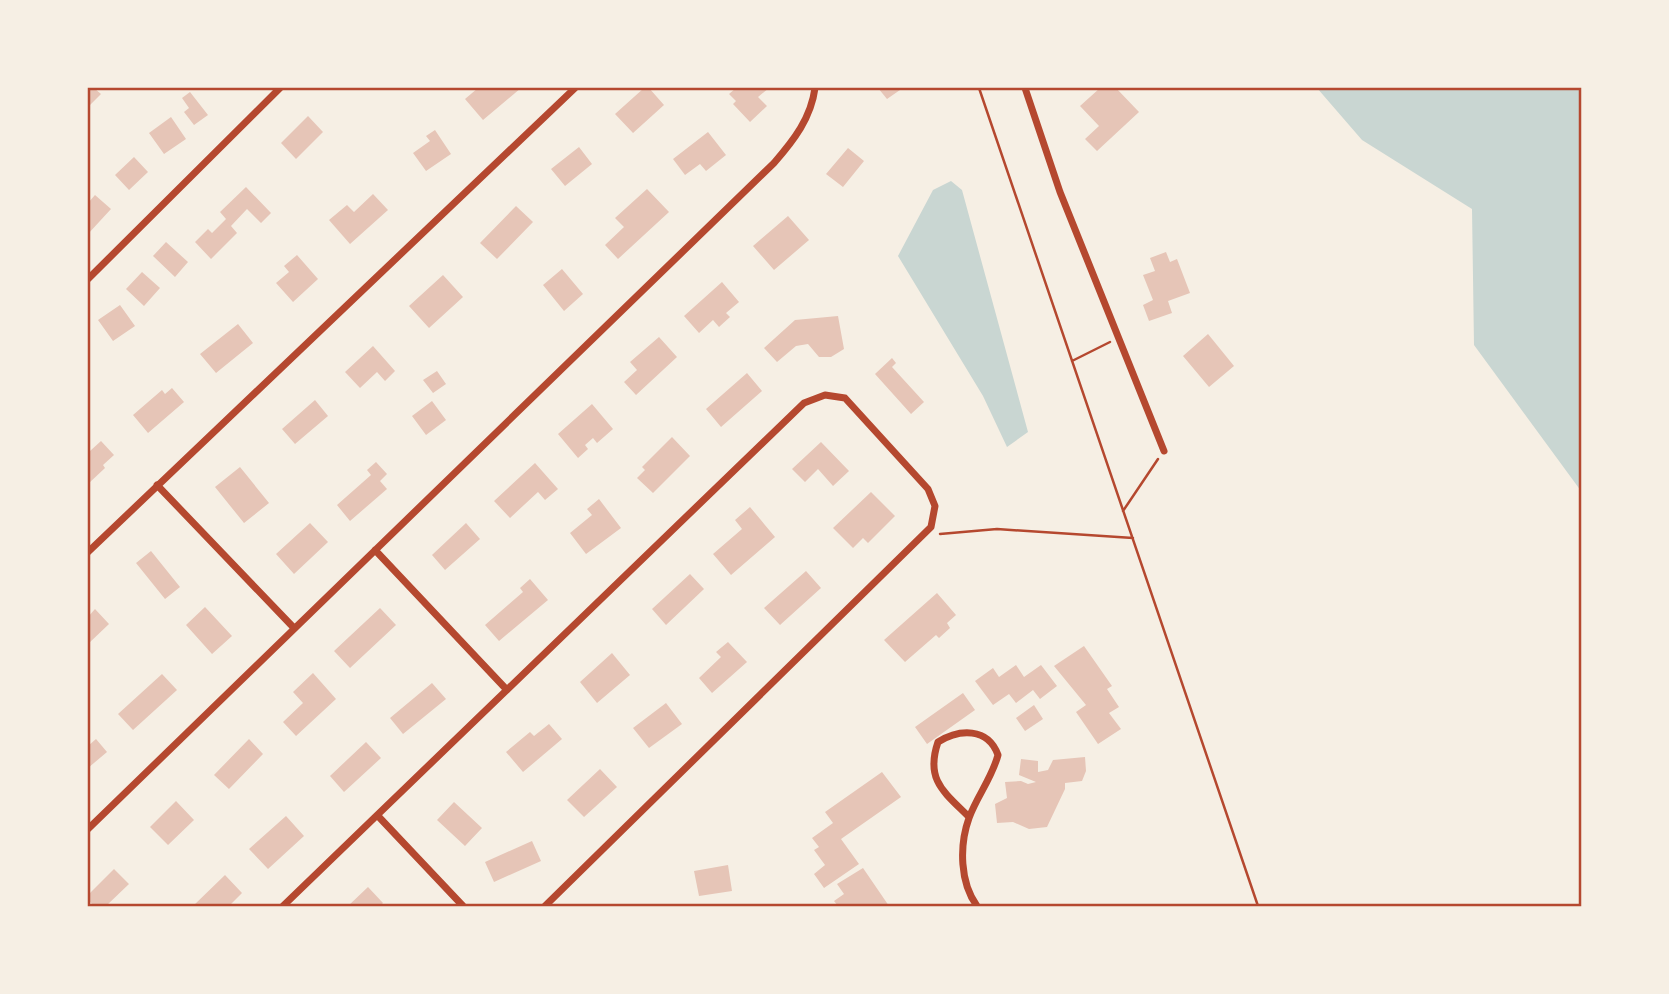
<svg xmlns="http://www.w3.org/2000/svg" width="1669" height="994" viewBox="0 0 1669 994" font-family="'Roboto Serif',serif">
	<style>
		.water { fill: #c9d6d2 }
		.building { fill: #e6c5b7 }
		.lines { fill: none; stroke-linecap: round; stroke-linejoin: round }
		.path { stroke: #b5482f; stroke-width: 2.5 }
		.minor { stroke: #b5482f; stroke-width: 7 }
		.neatline { fill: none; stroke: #b5482f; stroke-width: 2.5 }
	</style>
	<rect width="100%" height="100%" fill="#f6efe4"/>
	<path class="water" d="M1317,88h264v403l-107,-146 -2,-136 -110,-69z
		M951,181l11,9 66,242 -21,15 -24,-51 -85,-140 35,-66z"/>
	<path class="building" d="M88,88h6l7,6 -13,13z
		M478,88h43l-38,32 -18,-21z
		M644,88h5l15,17 -31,28 -18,-19z
		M736,88h33l-11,9 9,9 -17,16 -17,-18 3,-3 -7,-7z
		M878,88h20l2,2 -13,9z
		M1100,88h16l23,24 -42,39 -12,-12 14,-13 -19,-20z
		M190,92l18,23 -14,10 -10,-13 5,-4 -7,-10z
		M308,116l15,16 -27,27 -15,-16z
		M171,117l15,22 -22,15 -15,-21z
		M435,130l16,24 -25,17 -13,-18 17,-12 -4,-5z
		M708,132l18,23 -20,16 -6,-7 -15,11 -12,-16z
		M579,147l13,17 -27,22 -14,-17z
		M848,148l16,13 -21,26 -17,-13z
		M134,157l14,15 -19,18 -14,-15z
		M246,187l25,26 -10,10 -14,-14 -16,17 6,7 -26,26 -16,-17 13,-13 4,4 14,-14 -6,-7z
		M647,189l22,23 -51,47 -13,-14 19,-18 -9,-9z
		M373,194l15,16 -38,34 -21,-24 18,-15 7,7z
		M95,195l16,14 -23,25v-31z
		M516,206l17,16 -36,37 -17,-16z
		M788,216l21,24 -35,30 -21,-24z
		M166,242l22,20 -13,15 -22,-21z
		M1166,252l4,10 7,-3 13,34 -22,8 4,12 -23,8 -6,-16 10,-5 -10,-25 12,-4 -5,-13z
		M297,255l21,24 -25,23 -17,-19 13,-11 -5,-6z
		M562,269l21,25 -19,17 -21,-26z
		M142,272l18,16 -16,18 -18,-17z
		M443,275l20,22 -34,31 -20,-22z
		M722,282l17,20 -13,11 4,4 -11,10 -6,-7 -14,13 -15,-17z
		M120,305l15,21 -22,15 -15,-21z
		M838,316l6,33 -13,8h-12l-11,-13 -12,2 -19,16 -13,-14 31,-28z
		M238,324l15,19 -37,30 -16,-19z
		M1208,334l26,32 -25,21 -26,-31z
		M659,337l18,20 -41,38 -12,-13 13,-12 -7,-8z
		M373,346l22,25 -10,10 -8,-9 -17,16 -15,-16z
		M892,358l4,5 -4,4 32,35 -13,12 -36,-40z
		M437,371l9,13 -13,9 -10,-13z
		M747,373l15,18 -41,36 -15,-18z
		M172,388l12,14 -36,31 -15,-18 29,-25 3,4z
		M315,400l13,16 -33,28 -13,-15z
		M432,401l14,19 -20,15 -14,-19z
		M592,404l21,25 -16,14 -4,-5 -8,7 3,4 -10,9 -20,-24z
		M672,437l18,19 -37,37 -16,-15 8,-8 -3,-3z
		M101,441l13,14 -11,10 2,3 -17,16v-36l2,3z
		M821,442l28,29 -16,15 -15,-17 -13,13 -13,-13z
		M376,462l11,12 -7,7 7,8 -37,32 -13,-16 34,-30 -4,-5z
		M535,463l23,26 -13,11 -7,-8 -28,26 -16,-17z
		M240,467l29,36 -25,20 -29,-36z
		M871,492l24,24 -27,27 -5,-5 -10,10 -20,-20z
		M599,499l22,29 -35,26 -16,-21 22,-18 -5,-6z
		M750,507l25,30 -44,38 -18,-21 29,-25 -7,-9z
		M310,523l18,19 -34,32 -18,-20z
		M466,523l14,16 -35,31 -13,-15z
		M151,551l29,36 -15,12 -29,-36z
		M806,571l15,17 -41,37 -16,-17z
		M690,574l14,15 -38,36 -14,-16z
		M530,579l18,21 -49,41 -14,-16 38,-33 -3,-4z
		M937,593l19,22 -9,8 3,5 -11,10 -3,-3 -31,27 -21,-22z
		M205,607l27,29 -20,18 -26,-29z
		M380,608l16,17 -46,43 -16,-17z
		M95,609l14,15 -21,20v-27z
		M728,642l19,20 -35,31 -13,-15 22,-21 -5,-5z
		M1084,646l28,40 -5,3 12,18 -10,6 12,16 -23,15 -22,-32 10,-7 -32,-39z
		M612,653l18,22 -33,28 -17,-21z
		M1016,665l8,12 17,-12 16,21 -17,13 -7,-9 -17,13 -7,-9 -16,11 -18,-24 18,-13 6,9z
		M313,673l23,26 -40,37 -13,-14 20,-19 -10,-11z
		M162,674l15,16 -44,40 -15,-16z
		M432,683l14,16 -43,35 -13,-16z
		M963,693l12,17 -48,34 -12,-17z
		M666,703l16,21 -33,24 -16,-20z
		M1034,705l9,14 -18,12 -9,-13z
		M549,724l13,15 -39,33 -17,-20 24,-20 4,4z
		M96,739l11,13 -19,16v-22z
		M249,739l14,15 -34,35 -15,-14z
		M366,742l15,16 -37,34 -14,-16z
		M1085,757l1,14 -4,10 -17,2v6l-18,38 -18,2 -16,-7 -16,1 -2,-19 12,-6 -2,-16 16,-1 7,3 8,-2 -17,-7 2,-16 17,2v11l10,-2 5,-10z
		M600,769l17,18 -33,30 -17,-17z
		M882,772l19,25 -60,42 18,25 -35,24 -10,-14 11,-9 -11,-15 5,-3 -7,-9 21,-15 -8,-11z
		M176,801l18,19 -26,25 -18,-18z
		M454,802l28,26 -17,18 -28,-26z
		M286,816l18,20 -36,33 -19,-20z
		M532,841l9,20 -47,21 -9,-20z
		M728,865l4,26 -33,5 -5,-25z
		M863,868l26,38h-51l-4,-5 10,-7 -7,-10z
		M114,869l15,15 -23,22h-12l-6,-6v-5z
		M225,875l17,18 -13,13h-36z
		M368,887l15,16 -3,3h-32z"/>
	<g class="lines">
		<path class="path" d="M979,88l279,818
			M1072,361l38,-19
			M1123,511l35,-52
			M940,534l57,-5 136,9"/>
		<path class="minor" d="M1025,88l35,104 104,259
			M88,279l192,-191
			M157,485l137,143
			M375,550l132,140
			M88,552l487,-464
			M378,816l85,90
			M969,817c-25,-25 -44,-37 -31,-75 21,-13 50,-15 60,13 -6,23 -21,41 -29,63 -10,28 -9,65 8,88
			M88,829l686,-666c20,-23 37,-45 41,-75
			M283,906l521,-503 21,-8 20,3 83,91 7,17 -4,21 -386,379"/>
	</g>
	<rect width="1669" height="994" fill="none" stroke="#f6efe4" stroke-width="178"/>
	<rect x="89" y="89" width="1491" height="816" class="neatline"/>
</svg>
